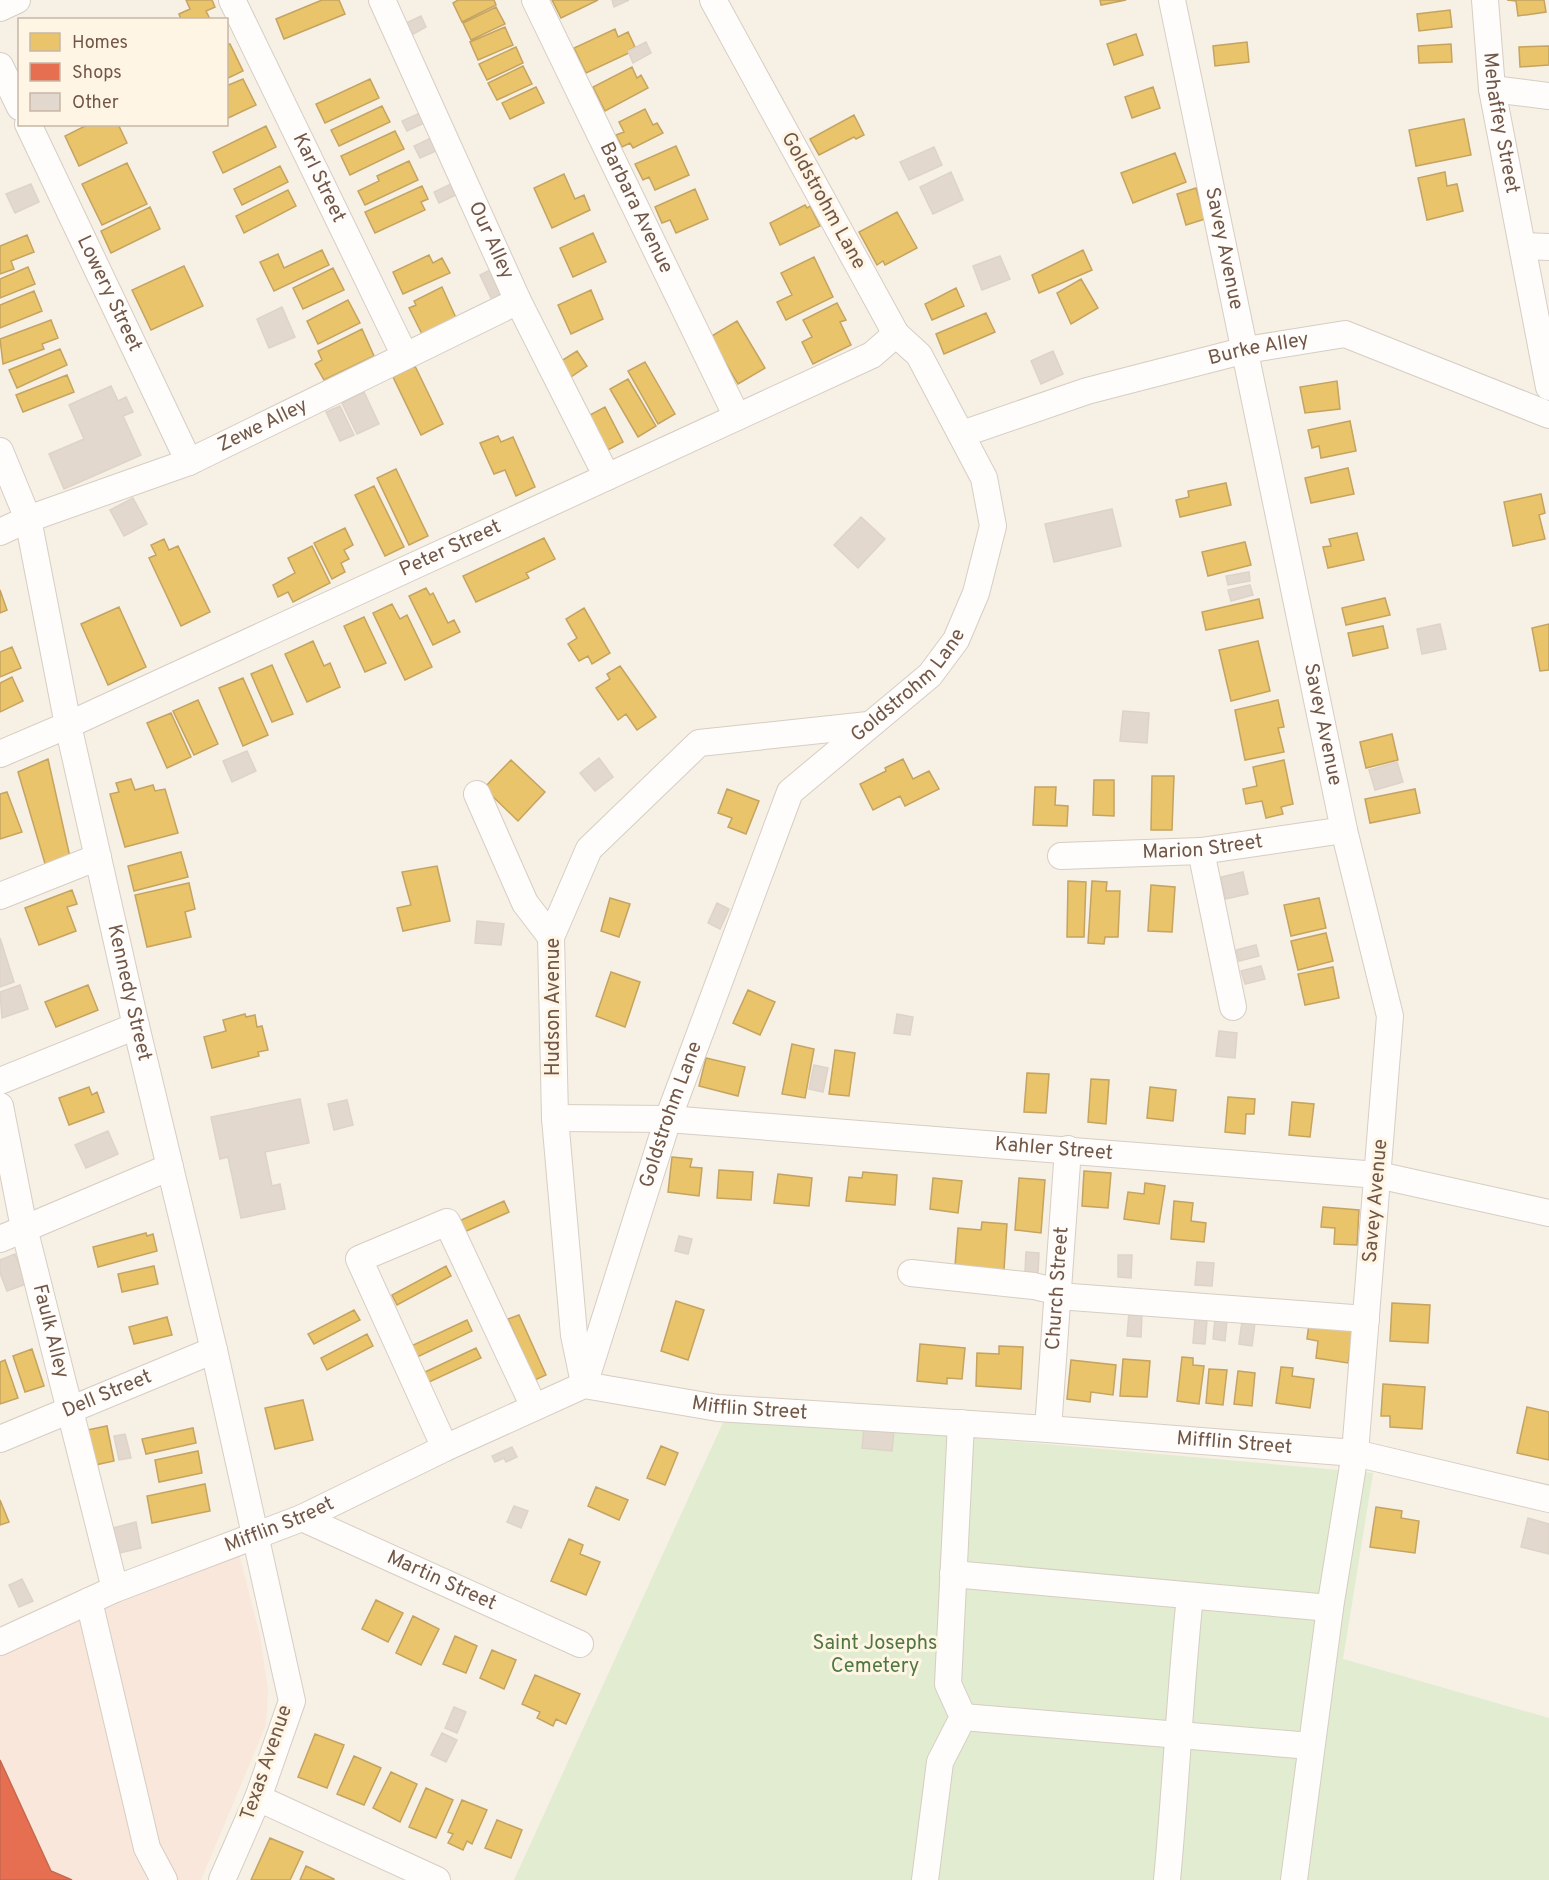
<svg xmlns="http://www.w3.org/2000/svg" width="1549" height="1880" viewBox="0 0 1549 1880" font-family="Overpass,sans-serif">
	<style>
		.commercial { fill: #f9e7db }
		.green { fill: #e1ecd0 }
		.homes { fill: #e9c46a; stroke: #c5a360; stroke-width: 1.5 }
		.shops { fill: #e76f51; stroke: #c4684e; stroke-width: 1.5 }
		.building { fill: #e2d8cd; stroke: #ded3c8; stroke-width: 1.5 }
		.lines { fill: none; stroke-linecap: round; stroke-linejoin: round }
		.minor-casing { stroke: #d7cdc3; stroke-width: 28 }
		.minor { stroke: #fefdfb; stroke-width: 26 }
		.labels { text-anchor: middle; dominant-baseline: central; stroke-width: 6; stroke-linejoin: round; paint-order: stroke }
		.street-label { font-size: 20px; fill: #725747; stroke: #fff5e5 }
		.park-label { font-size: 20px; fill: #4f7840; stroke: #fff5e5 }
	</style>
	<rect width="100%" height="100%" fill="#f6f0e5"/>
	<path class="commercial" d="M238,1550l22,86 8,54 -2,35 -65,155h-201v-225z"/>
	<path class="green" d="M726,1416l647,57 -30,186 206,59v162h-1035z"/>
	<path class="homes" d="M186,0h26l3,7 -9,4 4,8 -29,1 -2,-6 11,-5z
		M322,0h17l6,14 -61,25 -8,-20z
		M458,0h36l2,5 -34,17 -9,-19z
		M552,0h46l-37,18z
		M1100,0h26l-25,5z
		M1507,0h37l2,12 -28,4 -2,-15z
		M496,7l9,17 -34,16 -8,-17z
		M1450,10l2,17 -33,4 -2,-17z
		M505,27l8,18 -35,15 -8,-18z
		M615,29l3,8 10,-5 7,15 -7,4 1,2 -43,20 -12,-25z
		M1136,34l7,21 -29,10 -7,-21z
		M1247,42l2,20 -34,4 -2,-20z
		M230,44l13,27 -17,8v-34z
		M1451,44l1,18 -33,1 -1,-17z
		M1549,46v19l-29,2 -1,-20z
		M516,47l7,16 -36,17 -8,-16z
		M523,66l9,18 -35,16 -9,-17z
		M632,67l5,11 4,-3 7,13 -43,23 -12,-24z
		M243,79l13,26 -30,14v-33z
		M370,79l9,19 -54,25 -9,-19z
		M536,87l8,16 -34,16 -8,-16z
		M1153,87l7,21 -28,10 -7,-21z
		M382,106l8,16 -51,24 -8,-16z
		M645,109l8,16 4,-2 6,10 -30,15 -3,-5 -8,4 -6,-12 8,-3 -5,-10z
		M854,115l10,20 -8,4 -2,-2 -35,18 -9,-16z
		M1464,119l7,36 -55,11 -7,-36z
		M89,124h29l9,19 -48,23 -14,-30z
		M266,126l10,21 -53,26 -10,-21z
		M395,131l9,18 -54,26 -9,-19z
		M676,146l13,29 -34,15 -6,-13 -6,3 -8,-16z
		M1175,153l11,29 -53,21 -12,-30z
		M409,161l9,19 -53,25 -7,-14 21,-10 -2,-5z
		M127,163l20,41 -45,21 -20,-41z
		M280,166l8,16 -46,23 -8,-16z
		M1445,172l2,14 10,-2 6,27 -36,9 -9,-42z
		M564,174l11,25 9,-4 6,15 -38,18 -18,-40z
		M422,186l6,13 -7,3 4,8 -50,23 -10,-21z
		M1196,188l9,31 -19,6 -9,-31z
		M695,189l13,30 -32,14 -6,-13 -8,3 -7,-16z
		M288,190l8,16 -52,27 -8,-17z
		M805,205l2,3 3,-2 10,20 -40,19 -10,-22z
		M150,207l10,22 -49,24 -10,-22z
		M897,212l20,36 -32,17 -2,-4 -6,4 -18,-33z
		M593,233l13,29 -33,15 -13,-29z
		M27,235l7,17 -23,9 3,8 -14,5v-28z
		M322,250l7,15 -55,26 -14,-29 18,-8 6,14z
		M1083,250l9,20 -53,23 -7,-18z
		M429,255l4,8 9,-5 8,15 -47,21 -10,-22z
		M814,257l19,40 -47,23 -9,-18 15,-7 -11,-22z
		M184,266l19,40 -52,24 -19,-40z
		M28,267l7,17 -35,14v-19z
		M333,268l11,22 -41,19 -10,-21z
		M1081,279l17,29 -27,16 -14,-31z
		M442,287l14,31 -34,16 -13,-26 7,-3 -2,-4z
		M956,288l8,18 -32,14 -7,-16z
		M591,290l12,29 -32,15 -13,-29z
		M34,291l8,20 -42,17v-23z
		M348,300l12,23 -42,21 -11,-23z
		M837,303l9,17 -6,2 11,23 -38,19 -11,-22 10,-5 -9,-17z
		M986,313l9,19 -51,22 -8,-20z
		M51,320l7,18 -16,6 2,5 -41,15 -3,-25z
		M737,321l28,47 -27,16 -28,-47z
		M362,329l12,27 -50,24 -9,-16 7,-4 -4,-9z
		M60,349l7,16 -50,23 -8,-18z
		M577,351l10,15 -19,13 -10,-16z
		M645,362l30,52 -17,10 -30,-53z
		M415,366l28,58 -22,11 -28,-58z
		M67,375l7,17 -51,20 -7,-17z
		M628,379l28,47 -18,11 -28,-48z
		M1337,381l3,28 -35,4 -5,-26z
		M605,407l18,35 -17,9 -18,-35z
		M1350,421l6,30 -35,7 -2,-12 -7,2 -4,-18z
		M498,436l3,6 12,-5 22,50 -19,9 -11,-26 -11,4 -14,-31z
		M1348,468l6,26 -43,9 -6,-25z
		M396,469l32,67 -19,9 -32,-67z
		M1226,483l5,22 -51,12 -4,-17 13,-3 -1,-6z
		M374,486l30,61 -19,9 -30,-61z
		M1541,494l4,19 -6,2 6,24 -32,7 -9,-44z
		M345,528l8,17 -9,5 5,9 -8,4 4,9 -13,7 -18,-36z
		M1357,533l7,27 -36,8 -5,-21 8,-1 -2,-7z
		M544,538l11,21 -29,14 3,5 -53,24 -13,-26z
		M164,539l5,11 9,-4 32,66 -29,14 -32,-68 7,-3 -5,-10z
		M1245,542l6,23 -43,11 -6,-24z
		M312,546l18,37 -37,19 -5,-10 -10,5 -5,-12 22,-12 -7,-15z
		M426,588l4,7 3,-2 15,30 6,-3 6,12 -27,13 -24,-49z
		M0,590l7,20 -7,3z
		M1385,598l5,17 -44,10 -4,-17z
		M1259,599l4,19 -57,12 -4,-18z
		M392,604l8,15 7,-4 25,52 -27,13 -32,-67z
		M119,607l27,60 -38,18 -27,-61z
		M584,608l26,45 -18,11 -4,-8 -9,5 -11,-17 9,-6 -11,-19z
		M364,617l22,46 -21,9 -21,-46z
		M1549,624v46l-9,1 -8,-43z
		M1383,626l5,22 -35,8 -5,-23z
		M313,641l11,25 6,-3 10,24 -33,15 -22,-48z
		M1258,641l12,50 -39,10 -12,-51z
		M12,647l9,21 -21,9v-25z
		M272,665l21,49 -21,8 -21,-48z
		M620,666l36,51 -19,13 -11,-16 -8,6 -22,-32 14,-9 -3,-5z
		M12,677l11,24 -23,11v-29z
		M243,678l25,57 -25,11 -24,-58z
		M198,700l20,44 -24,11 -21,-44z
		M1278,700l6,27 -6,1 6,24 -39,8 -10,-50z
		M171,713l20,44 -24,11 -20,-45z
		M1392,734l6,26 -32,8 -6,-26z
		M48,759l22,98 -24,10 -28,-95z
		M903,759l10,20 16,-8 10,18 -34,17 -5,-10 -27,14 -13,-26 26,-13 -1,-3z
		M511,760l34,32 -27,29 -34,-33z
		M1284,760l9,44 -12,3 2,7 -17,4 -4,-17 -16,3 -3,-15 14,-3 -4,-19z
		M1152,776h22l-2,54h-21z
		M131,779l4,11 18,-5 2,6 10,-2 13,44 -53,14 -15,-53 9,-2 -3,-9z
		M1094,780h20v36l-21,-1z
		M1035,787h21l-1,18 13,1 -1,20 -34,-1z
		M727,789l32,12 -13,33 -18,-7 4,-9 -14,-5z
		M1415,789l5,24 -50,10 -5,-24z
		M7,792l15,40 -22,7v-45z
		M181,852l7,25 -54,14 -6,-25z
		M437,866l13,55 -47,10 -6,-23 14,-3 -9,-33z
		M1068,881l18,1 -2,55h-17z
		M1092,881l15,1 -1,9h14l-2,46h-13l-1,7 -16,-1z
		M189,883l6,26 -10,3 6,25 -44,10 -12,-52z
		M1151,885l24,2 -3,45 -24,-1z
		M72,890l5,14 -10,3 9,24 -37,14 -14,-37z
		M610,898l20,6 -11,33 -18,-6z
		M1319,898l7,30 -35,8 -7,-31z
		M1326,933l7,28 -35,9 -7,-29z
		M1333,967l6,31 -34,7 -7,-31z
		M611,972l29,10 -15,45 -29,-11z
		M88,985l10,25 -42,17 -11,-25z
		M748,990l27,12 -15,33 -27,-12z
		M245,1014l1,3 9,-2 2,12 5,-1 6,24 -10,2 1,4 -47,12 -8,-31 22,-6 -3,-11z
		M792,1044l22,5 -9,49 -23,-4z
		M835,1050l20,3 -6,43 -20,-2z
		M706,1058l39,9 -7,29 -39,-10z
		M1027,1073l22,1 -3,39 -22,-1z
		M1091,1079l18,1 -3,44 -18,-2z
		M89,1087l3,8 5,-3 7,20 -35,13 -10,-27z
		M1150,1087l26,3 -3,31 -26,-3z
		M1228,1097l27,2 -1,15h-8l-1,20 -20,-2z
		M1292,1102l22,2 -4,33 -21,-2z
		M672,1157l20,2 -2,8 12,1 -3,28 -31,-4z
		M719,1170l34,2 -2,28 -34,-2z
		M1084,1171l27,2 -3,35 -26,-2z
		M863,1172l34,3 -2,30 -49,-4 3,-24 13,1z
		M778,1174l34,4 -3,28 -35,-3z
		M933,1178l29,3 -4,32 -28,-4z
		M1019,1178l26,2 -4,53 -26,-3z
		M1145,1183l20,3 -6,38 -35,-5 4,-27 16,2z
		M504,1201l5,11 -47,21 -5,-11z
		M1174,1201l19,2 -2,18 15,2 -2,19 -33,-3z
		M1323,1207l36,3 -2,35 -23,-1 1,-16 -14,-1z
		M982,1222l25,2 -3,46 -49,-4 3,-38 23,2z
		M146,1233l1,3 6,-2 4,17 -59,16 -5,-20z
		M154,1266l4,18 -36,8 -4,-18z
		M446,1266l5,10 -54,29 -5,-10z
		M676,1301l28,9 -16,50 -27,-9z
		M1392,1303l38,2 -2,38 -38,-2z
		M354,1310l6,10 -46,24 -6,-10z
		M519,1315l27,60 -11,5 -27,-61z
		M167,1317l5,18 -38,9 -5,-17z
		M467,1320l5,11 -57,27 -6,-11z
		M1309,1324l44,6 -5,33 -32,-5 2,-17 -11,-2z
		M367,1334l6,12 -46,24 -6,-12z
		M920,1344l45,4 -3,31 -15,-1v6l-30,-3z
		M999,1346l24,1 -2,42 -45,-3 1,-33 22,1z
		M476,1348l5,10 -54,25 -4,-10z
		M32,1349l12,37 -19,6 -12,-36z
		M1182,1357l11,1v7l11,1 -5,38 -22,-3z
		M1123,1359l27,2 -3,36 -27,-1z
		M5,1360l13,38 -18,6v-42z
		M1071,1360l45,5 -3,30 -22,-3 -1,10 -23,-3z
		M1281,1367l12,1 -1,8 22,3 -4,29 -34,-5z
		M1209,1369l18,1 -4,35 -17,-2z
		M1238,1371l17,2 -3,33 -18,-2z
		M1383,1384l42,3 -3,42 -32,-2v-11h-9z
		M303,1400l10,40 -38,9 -10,-41z
		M1527,1407l22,5v48l-32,-7z
		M107,1426l7,35 -19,4 -8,-35z
		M193,1428l3,15 -50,11 -4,-15z
		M661,1446l17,7 -13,32 -18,-7z
		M198,1451l4,22 -43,9 -4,-22z
		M205,1484l5,27 -58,12 -5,-27z
		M596,1487l32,13 -9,20 -31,-14z
		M0,1500l9,22 -9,3z
		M1376,1507l26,4 -1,7 18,3 -4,32 -45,-6z
		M569,1539l14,6 -3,9 20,8 -14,33 -35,-14z
		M376,1600l27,13 -15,29 -26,-13z
		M413,1616l26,13 -18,36 -25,-12z
		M455,1636l22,10 -11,27 -23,-9z
		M492,1650l24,10 -12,29 -24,-11z
		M535,1675l45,19 -14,30 -10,-5 -3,7 -16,-8 3,-6 -18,-8z
		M315,1734l29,11 -17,43 -29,-11z
		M354,1756l27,12 -17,37 -27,-11z
		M391,1772l26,12 -17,38 -27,-14z
		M426,1788l27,12 -17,38 -27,-11z
		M462,1800l25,10 -15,34 -5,-3 -4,9 -15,-7 5,-9 -5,-2z
		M497,1820l25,10 -11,28 -26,-10z
		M270,1838l33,14 -13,28h-39z
		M306,1866l28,13v1h-34z"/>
	<path class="shops" d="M0,1760l51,111 21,9h-72z"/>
	<path class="building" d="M612,0h17l-15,7z
		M421,16l5,11 -18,10 -6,-12z
		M646,42l5,11 -18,10 -5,-12z
		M420,113l4,10 -17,8 -5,-10z
		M433,137l5,13 -18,8 -6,-12z
		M934,147l8,18 -33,15 -9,-18z
		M951,172l12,28 -30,14 -13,-27z
		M453,183l5,11 -19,9 -5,-11z
		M31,184l8,18 -24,11 -9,-19z
		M1000,256l10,23 -28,11 -9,-24z
		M492,269l13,25 -13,6 -12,-25z
		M282,307l13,30 -26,11 -12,-29z
		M1053,351l10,23 -22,10 -10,-23z
		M111,386l7,15 8,-4 7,15 -10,4 18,39 -77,34 -15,-35 35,-15 -15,-34z
		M364,392l15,32 -22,10 -15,-31z
		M340,406l14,29 -14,6 -14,-29z
		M133,498l14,26 -23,12 -14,-26z
		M1112,509l9,37 -67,16 -9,-38z
		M861,517l24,22 -27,29 -24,-23z
		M1249,572l1,9 -22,4 -2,-9z
		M1250,585l3,10 -22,6 -3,-11z
		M1440,624l6,25 -24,5 -5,-25z
		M1123,711l26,2 -2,30 -27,-2z
		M247,751l9,20 -24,11 -9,-21z
		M599,758l14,19 -18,14 -15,-18z
		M1397,762l6,20 -28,8 -6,-20z
		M1243,872l5,22 -23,5 -4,-22z
		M717,903l12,6 -9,20 -12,-6z
		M477,921l27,3 -3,21 -26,-2z
		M0,938l14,44 -14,5z
		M1256,945l3,11 -20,5 -3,-11z
		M1261,966l4,13 -20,5 -4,-13z
		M20,985l8,24 -26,9 -2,-26z
		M897,1014l16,3 -3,18 -16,-2z
		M1219,1031l18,2 -2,25 -19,-2z
		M814,1065l14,3 -5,24 -14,-3z
		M300,1099l9,44 -44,9 7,34 8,-2 5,25 -44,9 -13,-61 -8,2 -9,-42z
		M347,1100l6,25 -19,5 -6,-26z
		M108,1131l10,23 -32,14 -11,-23z
		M679,1236l13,3 -4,15 -13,-3z
		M1026,1252l13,1 -1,20 -13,-1z
		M15,1254l11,30 -19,7 -7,-18v-13z
		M1118,1255h14l-1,23 -13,-1z
		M1197,1262l17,1 -2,23 -17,-1z
		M1129,1312l13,1 -1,24 -14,-1z
		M1195,1319l12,1 -2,24 -12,-1z
		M1215,1319l12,1 -2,21 -12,-2z
		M1242,1321l13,2 -3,23 -13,-2z
		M864,1428l30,2 -2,21 -30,-3z
		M125,1434l6,24 -12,2 -5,-24z
		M512,1447l5,10 -11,5 -2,-4 -9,4 -3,-6z
		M514,1506l14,5 -7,17 -14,-6z
		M1528,1518l21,6v30l-28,-7z
		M136,1522l5,26 -22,5 -6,-25z
		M22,1579l11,22 -14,6 -10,-22z
		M454,1707l12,5 -9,21 -12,-5z
		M442,1733l15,7 -11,22 -15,-7z"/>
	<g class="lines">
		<g class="minor-casing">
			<g id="minor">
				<path id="s1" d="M232,0l173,356"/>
				<path id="s2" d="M382,0l136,301 89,176"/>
				<path id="s3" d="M535,0l202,417"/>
				<path id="s4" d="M1172,0l172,830 46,186 -35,437 -25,155 -36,272"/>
				<path id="s5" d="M1485,0l7,89 57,298"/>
				<path d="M0,8l17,-8"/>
				<path d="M0,66l20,41"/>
				<path d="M1492,89l57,7"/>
				<path id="s6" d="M28,124l161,338"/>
				<path d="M1524,246l25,1"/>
				<path id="s7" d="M962,434l125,-43 159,-41 99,-16 204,81"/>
				<path id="s8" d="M0,451l28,68 40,206 68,301 78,324 78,351 -34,97 -36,82"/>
				<path id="s9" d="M0,532l28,-13 161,-57 329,-161"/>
				<path id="s10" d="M0,754l68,-29 804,-370 24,-21"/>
				<path d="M477,794l48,109 26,34"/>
				<path d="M1201,851l32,156"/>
				<path id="s11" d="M1061,856l140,-5 143,-21"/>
				<path d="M0,896l98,-39"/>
				<path d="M0,1081l136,-55"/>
				<path id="s12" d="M0,1106l24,122 91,361"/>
				<path id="s13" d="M555,1118l113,1 710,56 171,38"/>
				<path d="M0,1239l170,-72"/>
				<path d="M911,1273l123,13 24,6"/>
				<path d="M1058,1296l308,23"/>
				<path d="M584,1383l-10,-48 -19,-217 -4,-181 38,-88 110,-106 169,-18"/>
				<path id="s14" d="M584,1385l84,-266 122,-327 140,-117 26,-35 20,-47 17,-67 -9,-48 -65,-123 -23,-21 -183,-334"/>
				<path id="s15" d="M1048,1429l20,-280"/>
				<path id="s16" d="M0,1439l214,-89"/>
				<path d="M445,1448l-86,-189 88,-37 87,185"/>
				<path id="s17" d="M302,1518l278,126"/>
				<path d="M953,1574l377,34"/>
				<path d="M89,1601l58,247 17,32"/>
				<path id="s18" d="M0,1642l115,-53 187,-71 143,-70 139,-63 134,23 330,21 307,24 194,46"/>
				<path d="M963,1717l348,29"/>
				<path d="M258,1798l179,82"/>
				<path d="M925,1880l15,-118 23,-45 -15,-33 13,-261"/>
				<path d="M1167,1880c9,-95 13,-189 23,-284"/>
			</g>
		</g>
		<use href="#minor" class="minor"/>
	</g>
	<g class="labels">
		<g class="street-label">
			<text stroke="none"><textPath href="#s5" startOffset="124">Mehaffey Street</textPath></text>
			<text stroke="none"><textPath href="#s1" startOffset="198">Karl Street</textPath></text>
			<text transform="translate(823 201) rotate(61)">Goldstrohm Lane</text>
			<text stroke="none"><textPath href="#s3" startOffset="231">Barbara Avenue</textPath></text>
			<text stroke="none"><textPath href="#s2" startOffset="264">Our Alley</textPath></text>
			<text stroke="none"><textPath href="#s4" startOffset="254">Savey Avenue</textPath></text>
			<text stroke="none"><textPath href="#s6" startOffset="188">Lowery Street</textPath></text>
			<text stroke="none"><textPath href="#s7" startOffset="309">Burke Alley</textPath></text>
			<text stroke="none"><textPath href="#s9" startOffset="284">Zewe Alley</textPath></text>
			<text stroke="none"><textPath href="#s10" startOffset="495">Peter Street</textPath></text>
			<text stroke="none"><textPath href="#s14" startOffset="788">Goldstrohm Lane</textPath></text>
			<text stroke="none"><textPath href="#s4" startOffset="740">Savey Avenue</textPath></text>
			<text stroke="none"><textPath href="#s11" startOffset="142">Marion Street</textPath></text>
			<text stroke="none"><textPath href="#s8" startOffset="558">Kennedy Street</textPath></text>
			<text transform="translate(554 1007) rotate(-90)">Hudson Avenue</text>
			<text stroke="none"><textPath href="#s14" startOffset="284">Goldstrohm Lane</textPath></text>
			<text stroke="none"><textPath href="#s13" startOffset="500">Kahler Street</textPath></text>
			<text transform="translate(1376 1201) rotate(-85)">Savey Avenue</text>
			<text stroke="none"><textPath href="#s15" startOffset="141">Church Street</textPath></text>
			<text stroke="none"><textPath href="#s12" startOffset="231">Faulk Alley</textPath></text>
			<text stroke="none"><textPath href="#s16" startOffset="116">Dell Street</textPath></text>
			<text stroke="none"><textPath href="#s18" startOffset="806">Mifflin Street</textPath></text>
			<text stroke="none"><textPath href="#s18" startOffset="1292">Mifflin Street</textPath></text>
			<text stroke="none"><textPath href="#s18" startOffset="303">Mifflin Street</textPath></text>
			<text stroke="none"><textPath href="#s17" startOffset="153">Martin Street</textPath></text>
			<text transform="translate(267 1763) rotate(-71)">Texas Avenue</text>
		</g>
		<g class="park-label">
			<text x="875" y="1644">Saint Josephs<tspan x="875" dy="23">Cemetery</tspan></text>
		</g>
	</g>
	<rect x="18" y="18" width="210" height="108" fill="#fff5e5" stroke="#c7b6a6" stroke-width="1.5"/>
	<rect x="30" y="33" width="30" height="18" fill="#e9c46a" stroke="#c7b6a6" stroke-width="1.5"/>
	<text x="72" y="48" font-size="18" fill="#725747">Homes</text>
	<rect x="30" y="63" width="30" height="18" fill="#e76f51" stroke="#c7b6a6" stroke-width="1.5"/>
	<text x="72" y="78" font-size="18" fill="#725747">Shops</text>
	<rect x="30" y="93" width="30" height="18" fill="#e2d8cd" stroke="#c7b6a6" stroke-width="1.5"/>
	<text x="72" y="108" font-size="18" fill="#725747">Other</text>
</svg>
